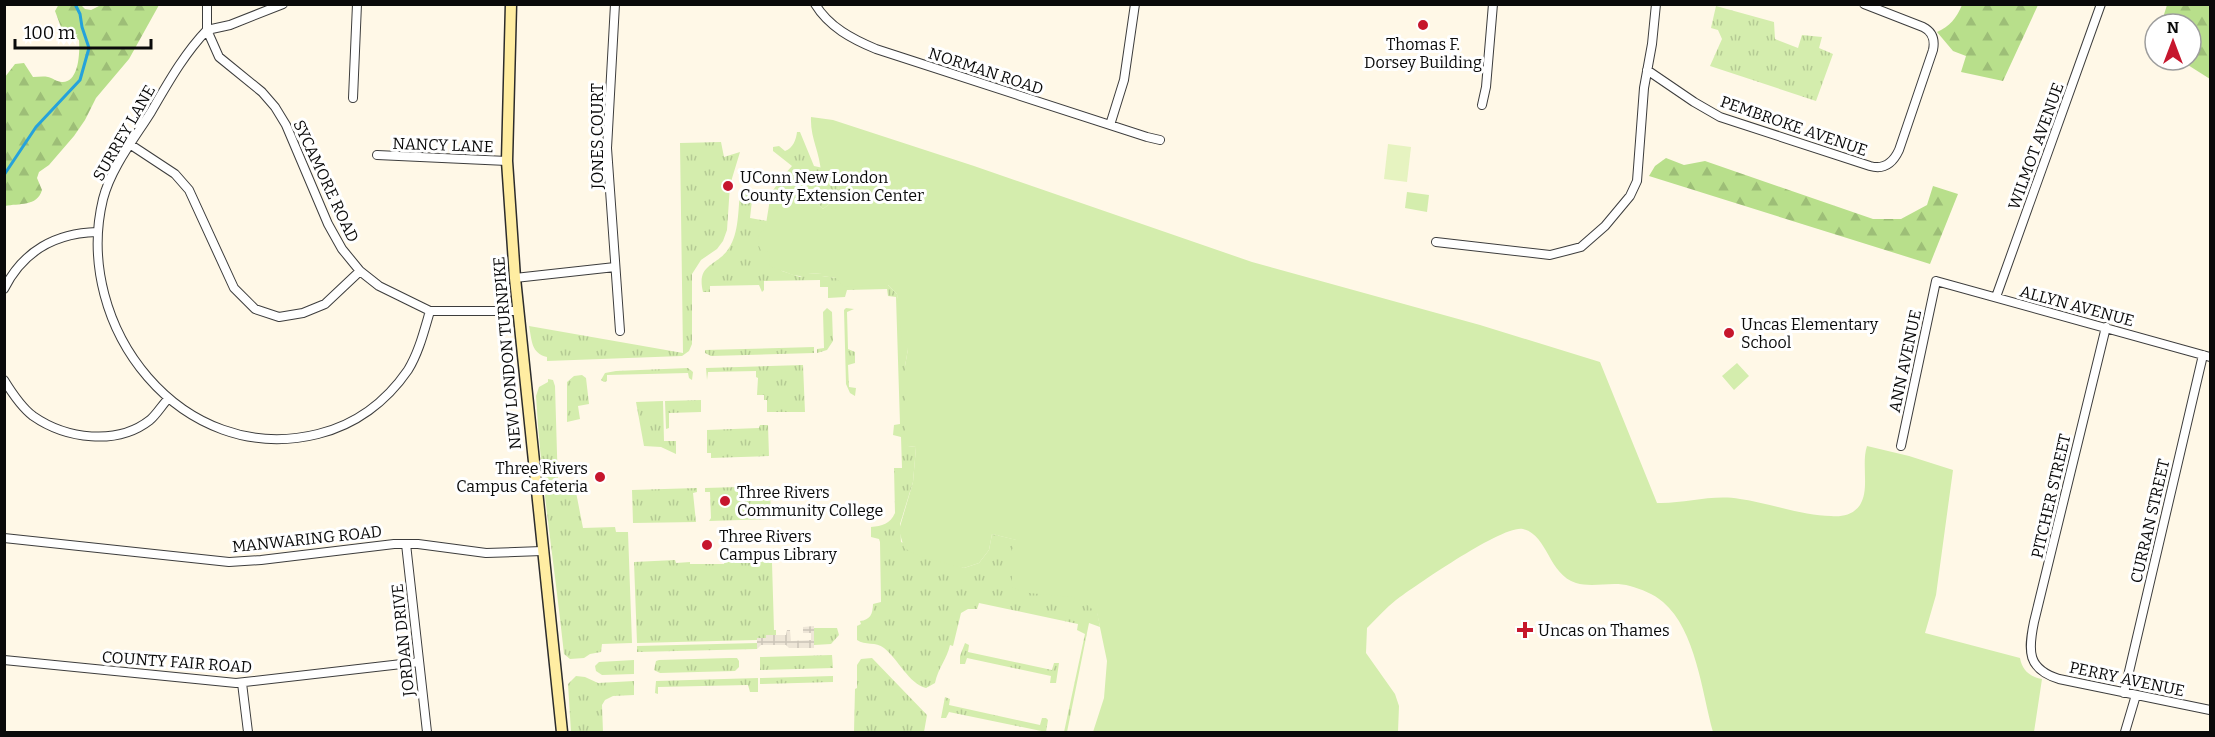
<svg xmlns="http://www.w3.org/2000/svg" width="2215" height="737" viewBox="0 0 2215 737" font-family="Bitter,serif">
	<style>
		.grass { fill: url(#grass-tufts) }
		.forest { fill: url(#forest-firs) }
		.park { fill: #d4edad }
		.pitch { fill: #e6f3c0 }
		.plaza { fill: url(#plaza-grid) }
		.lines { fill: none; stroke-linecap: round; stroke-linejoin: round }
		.stream { stroke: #25a2db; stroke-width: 3 }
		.minor-casing { stroke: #3d3d3d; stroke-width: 10 }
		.secondary-casing { stroke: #2c2c2c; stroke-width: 13 }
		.minor { stroke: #fff; stroke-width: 8 }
		.secondary { stroke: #ffeda2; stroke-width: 10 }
		.poi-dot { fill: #c6162d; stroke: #fff; stroke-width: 2 }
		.labels { text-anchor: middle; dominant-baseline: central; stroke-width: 6; stroke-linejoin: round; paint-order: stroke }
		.poi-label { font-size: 16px; fill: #0a0a0a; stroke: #fff; text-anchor: start }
		.street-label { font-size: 16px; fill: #0a0a0a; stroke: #fff }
	</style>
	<defs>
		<pattern id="grass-tufts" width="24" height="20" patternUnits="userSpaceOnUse" patternTransform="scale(1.5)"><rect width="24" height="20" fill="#d4edad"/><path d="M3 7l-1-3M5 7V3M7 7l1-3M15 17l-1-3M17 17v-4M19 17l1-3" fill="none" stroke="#b5ca94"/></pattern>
		<pattern id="forest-firs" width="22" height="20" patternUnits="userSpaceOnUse" patternTransform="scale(1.5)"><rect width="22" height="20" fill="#b8df8b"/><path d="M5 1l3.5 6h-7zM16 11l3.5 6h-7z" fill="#9dbe77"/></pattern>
		<pattern id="plaza-grid" width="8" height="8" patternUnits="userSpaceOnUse" patternTransform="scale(1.5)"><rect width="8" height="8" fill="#eee6d7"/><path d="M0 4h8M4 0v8" fill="none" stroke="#cbc4b7"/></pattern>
	</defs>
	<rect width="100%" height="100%" fill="#fff8e7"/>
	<path class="grass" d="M1716,6l58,16 1,17 23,9 4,-13 20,2 -3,11 14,6 -17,47 -106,-35 12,-27 -4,-9 -7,-2z
		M797,132h3l14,34 27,6 -4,26 -14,11 -9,-8 -9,-22 -21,-4 8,-9 -19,-15v-4l6,-1 6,5c8,-3 11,-11 12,-19z
		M721,142l3,15 16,-5 -10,33 -3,45 -4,11 -6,8 -16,11 -9,14v70l-3,7 -7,5 -135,5v-4c-16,-4 -15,-16 -18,-31l154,27 -3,-210z
		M740,193l10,2 -1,5h3l-2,18 17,3c-4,18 5,34 15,50l18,6 8,-4 15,1 -1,2 66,9 9,9 11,55 -3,17v32l3,48 8,1 -3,35 -13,42 1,18 63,26 15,-5 10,-13 3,-16 25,6 -5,11v36l60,-111 28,151 -11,-4 -22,109h-3l21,-98 -8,-4 1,-6 -99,-21 -2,6h-9l-7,4 -8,33 -3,-1c-3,14 -12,23 -15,38l-9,5c-17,-4 -28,-29 -42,-40 -8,-7 -19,-2 -27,-8v-14l4,-2 -1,-3c10,-1 13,-7 13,-17l8,-2 -1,-60 -1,-3 -8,-2v-10c11,-1 19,-3 24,-14l-1,-45h8l-1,-31 -8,-2 1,-10 6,-1 -4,-127 -8,-1 -1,-7 -40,1 -2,7 -17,1v-11h-8v-7l-56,1v9l-2,2 -3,-7 -49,1v6h-7c-7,-29 14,-25 26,-44 10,-15 9,-38 11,-55z
		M827,308l5,4 1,29 -6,9 -10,3v-4l7,-1 -1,-36z
		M846,308l8,1 -7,3 1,37 7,3v11l-7,2 1,22 7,1 -1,8 -5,-3 -4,-9 -2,-74z
		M814,347v6l-103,3 -6,-3v-3z
		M803,365l2,47h-38v-12h-3v-5h-7l1,-17 -2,-1v-6l-48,1 -1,8 -1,-12z
		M688,368l5,4 -1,8 -3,-2 -1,-5 -81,2v6l-3,1 -3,-2 4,-7 11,-2z
		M574,376l8,-1 4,3 3,26 -11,2 2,13 -13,3v-40z
		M548,379l5,1 2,6 3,101h17l8,41 32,-1 1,5h12l4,111 -30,1 -1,8 -11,2 -6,4 -14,1 -6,-5c-9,-86 -23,-171 -28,-258l3,-9 9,-5z
		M701,400v12l-32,1v15l-3,1 -1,-28z
		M663,401l1,40h12v13l-15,-7 -17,-1 -8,-44z
		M760,425h8l1,31 -58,2v-5h-4v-23l52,-2z
		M770,486l1,33 -62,2 2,-3 -1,-26h-5v-4z
		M697,488v4l-4,1 3,29 -63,1 -1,-33z
		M732,552h28l3,9 9,2 2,67h2v5h-9v3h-10v2l-120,3 -3,-81 41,-2 1,3 14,-1v2h34l1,-3h7z
		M814,628h23l2,7 -8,9 -17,1z
		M757,643v6l-120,3v-6z
		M965,643l4,2 -1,7 84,18 2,-7h5l-3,20h-6l1,-7 -84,-18 -2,6h-5v-8z
		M832,655l1,13 -73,2v-13z
		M730,658h7l2,3v6l-4,4 -75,2 -6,-3 2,-9 3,-1z
		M872,658l55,57 -3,17h-70l1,-43 2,-1v-23l4,-6z
		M634,660v14l-32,1 -6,-4 -1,-5 4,-4z
		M576,676l9,1 13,6 36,-2v14l-21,1 -8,4 -3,5 1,27h-32l-3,-48z
		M833,676v6l-73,2v-6z
		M758,678v14h-8l-2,-7 -90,2v7l-3,-1 1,-12z
		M945,697l5,2 -1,6 91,20 2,-7h4l2,2 -2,12 -97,-20 -3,6h-5z"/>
	<path class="forest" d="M59,4l22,1 4,4 6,1 10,-5h58l-30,54 -33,39 -11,22 -11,16 -25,29 -10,7 -2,6 5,12c-5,17 -23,13 -37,16v-129l10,-13 9,-1 9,14c5,0 10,-1 15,0 5,1 9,5 14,5 17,1 18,-30 17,-42l-3,-3 -12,-2 -9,-24z
		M1962,5h76l-35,76 -42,-9 5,-16 -13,-5 -16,-19c13,-6 19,-13 25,-27z
		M2167,5h43v74l-30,-19h11v-36h-30z
		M1666,158l18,7 21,-4 168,58h28l26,-14 6,-19 25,8 -28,70 -281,-88 6,-10z"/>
	<path class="park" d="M811,117l22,3 141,46 278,96 228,63 120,37 57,141c28,1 55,-9 83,-4 29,4 63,17 91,17 11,1 22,-1 29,-11 10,-16 1,-41 7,-59l42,10 44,14 -17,125 -11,38 95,25c2,12 10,19 22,21l-8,53h-321c-11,-39 -17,-102 -50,-130 -9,-8 -22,-13 -33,-16 -17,-5 -37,2 -54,-3 -28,-9 -28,-48 -53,-54 -19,-5 -108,57 -127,71 -10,8 -19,18 -29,28l-1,25 29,41 4,12 -1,26h-305l11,-34 3,-37 -10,-48 -15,-12 -10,-4 -43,-4 -17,-6v-37l4,-10 -24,-6 -3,16 -10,13 -15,5 -43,-11 -17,-9 -5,-18 14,-48 3,-35 -8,-1 -3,-7v-73l3,-17 -6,-8 -5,-47 -9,-9 -44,2 -8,-9 -14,-2v-2l-13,-1 -4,4 -12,-2 -24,-9 1,-14 -9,-1 -4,-10 3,-8 5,-3 6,-37 13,-18 21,4 9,22 9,8 14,-11 4,-25h-20c-1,-21 -11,-35 -10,-56z
		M1407,192l22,3 -2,17 -22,-4z
		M1737,363l12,13 -15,14 -12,-14z"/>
	<path class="pitch" d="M1388,144l23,3 -4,35 -23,-3z"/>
	<path class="plaza" d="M814,626v22h-25l-3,-3h-25l-4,4v-11h9v-3h20l1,-5h3l1,11 20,-1v-7h-8v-6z"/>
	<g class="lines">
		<path class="stream" d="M4,175l32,-48 44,-47 9,-32 -7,-21 -2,-13 -5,-10"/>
		<g class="minor-casing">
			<path id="minor" d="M207,4v26c-23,24 -39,53 -56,82 -17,27 -40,56 -48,87 -31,128 79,269 215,235 37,-9 68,-32 90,-64 11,-18 16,-39 22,-59
				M283,4l-53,21 -23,5 12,27 43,35 13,15 11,18 42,99 14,25 18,22 19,15 51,25h87
				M615,4l-8,144 13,183
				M815,4c14,23 37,35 61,45l271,88 13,3
				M1647,70l47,32 26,15 150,49c14,4 23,-3 29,-16l34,-100c2,-10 0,-18 -10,-23l-59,-23
				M353,98l4,-94
				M1482,105l4,-18 7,-83
				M1110,125l14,-45 11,-76
				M131,145l44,29 14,16 45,98 21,21 24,8 24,-4 22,-9 35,-33
				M377,155l130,6
				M1436,242l114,13 31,-8 24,-21 25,-30 7,-15 7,-93 8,-44 4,-40
				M515,278l100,-11
				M4,289c19,-38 52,-56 93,-57
				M1996,297l105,-293
				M2106,327l-72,295c-6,29 -7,47 25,57l151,31
				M4,380c8,13 17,27 29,36 33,23 84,30 117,4 7,-6 12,-15 18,-21
				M1901,446l35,-165 274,76
				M4,538l225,24 32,-2 133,-16h24l68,9 56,-2
				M406,544l21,188
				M4,660l232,23 183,-21
				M242,683l6,49
				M2124,693l79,-338
				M2125,732l11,-37"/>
		</g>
		<g class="secondary-casing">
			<path id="secondary" d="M511,4l-4,157 8,117 47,454"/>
		</g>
		<use href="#minor" class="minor"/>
		<use href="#secondary" class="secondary"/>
	</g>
	<g class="poi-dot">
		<circle cx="1423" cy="25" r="6"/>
		<circle cx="728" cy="186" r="6"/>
		<circle cx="1729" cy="333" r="6"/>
		<circle cx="600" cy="477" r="6"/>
		<circle cx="725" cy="501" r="6"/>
		<circle cx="707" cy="545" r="6"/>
		<path d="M1522 621h6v6h6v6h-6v6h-6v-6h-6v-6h6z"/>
	</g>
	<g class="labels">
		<g class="poi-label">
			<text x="1423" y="44" text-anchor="middle">Thomas F.<tspan x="1423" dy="18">Dorsey Building</tspan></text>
			<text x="740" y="177">UConn New London<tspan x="740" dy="18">County Extension Center</tspan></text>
			<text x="1741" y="324">Uncas Elementary<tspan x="1741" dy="18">School</tspan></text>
			<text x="588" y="468" text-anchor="end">Three Rivers<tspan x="588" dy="18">Campus Cafeteria</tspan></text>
			<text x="737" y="492">Three Rivers<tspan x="737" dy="18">Community College</tspan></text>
			<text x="719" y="536">Three Rivers<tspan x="719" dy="18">Campus Library</tspan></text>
			<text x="1538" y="630">Uncas on Thames</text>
		</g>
		<g class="street-label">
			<text transform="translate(986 71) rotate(18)">NORMAN ROAD</text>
			<text transform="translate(1794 126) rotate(19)">PEMBROKE AVENUE</text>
			<text transform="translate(124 133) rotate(-60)">SURREY LANE</text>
			<text transform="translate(597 136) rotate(-90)">JONES COURT</text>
			<text transform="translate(443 145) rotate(2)">NANCY LANE</text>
			<text transform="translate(2036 146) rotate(-70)">WILMOT AVENUE</text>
			<text transform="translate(326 181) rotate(65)">SYCAMORE ROAD</text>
			<text transform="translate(2077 306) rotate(15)">ALLYN AVENUE</text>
			<text transform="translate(507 353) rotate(-95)">NEW LONDON TURNPIKE</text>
			<text transform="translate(1905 361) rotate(-78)">ANN AVENUE</text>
			<text transform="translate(2051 496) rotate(-77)">PITCHER STREET</text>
			<text transform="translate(2150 521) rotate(-77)">CURRAN STREET</text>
			<text transform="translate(307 539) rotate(-6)">MANWARING ROAD</text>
			<text transform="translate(403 640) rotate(-96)">JORDAN DRIVE</text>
			<text transform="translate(177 662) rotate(4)">COUNTY FAIR ROAD</text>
			<text transform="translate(2127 679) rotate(12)">PERRY AVENUE</text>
		</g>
	</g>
	<rect width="2215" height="737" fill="none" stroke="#0a0a0a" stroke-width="12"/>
	<g transform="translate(2173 42)"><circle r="28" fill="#ffffff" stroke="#9d9d9d" stroke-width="1.5"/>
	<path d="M0-4.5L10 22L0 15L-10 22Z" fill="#c6162d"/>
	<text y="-9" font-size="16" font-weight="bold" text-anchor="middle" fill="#0a0a0a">N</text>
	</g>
	<path d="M15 39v9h136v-9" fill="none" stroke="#0a0a0a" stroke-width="3"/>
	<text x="24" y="39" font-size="18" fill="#0a0a0a" stroke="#ffffff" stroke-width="4.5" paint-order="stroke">100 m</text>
</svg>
